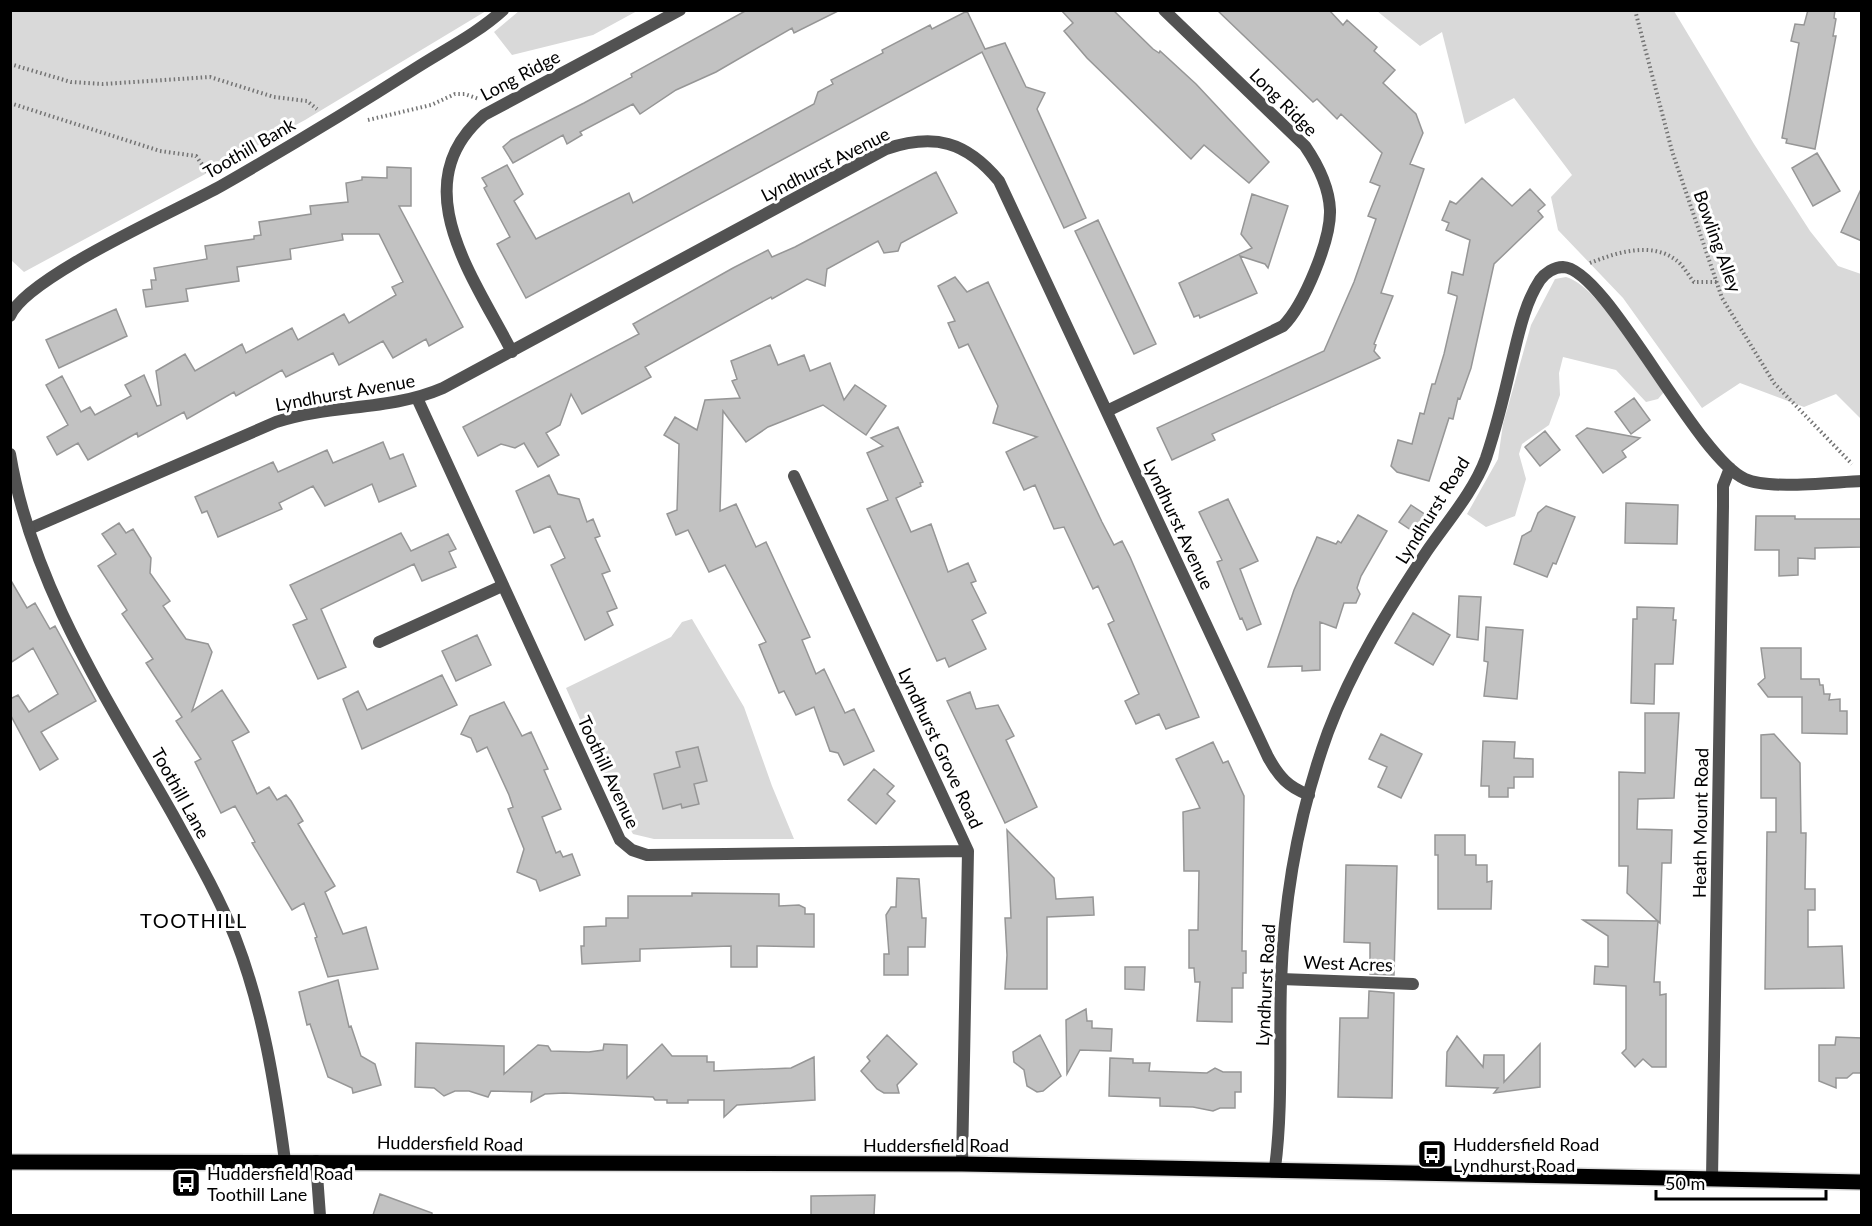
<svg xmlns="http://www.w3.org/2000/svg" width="1872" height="1226" viewBox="0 0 1872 1226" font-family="Lato,sans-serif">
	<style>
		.green { fill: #d9d9d9; fill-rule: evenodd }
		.building { fill: #c2c2c2; stroke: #969696; stroke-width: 1.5 }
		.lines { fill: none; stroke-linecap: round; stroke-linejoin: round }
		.primary-casing { stroke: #dbdbdb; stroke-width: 18 }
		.path { stroke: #747474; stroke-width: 4; stroke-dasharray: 1.5 3; stroke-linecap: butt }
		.minor { stroke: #525252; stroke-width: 12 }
		.tertiary { stroke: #525252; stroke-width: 12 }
		.primary { stroke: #000; stroke-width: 15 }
		.labels { text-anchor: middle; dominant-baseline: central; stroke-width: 6; stroke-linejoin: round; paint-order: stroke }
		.street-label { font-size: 18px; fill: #000; stroke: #fff }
		.poi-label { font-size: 18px; fill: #000; stroke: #fff; text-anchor: start }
		.neighbourhood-label { font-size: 20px; letter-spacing: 1.5px; fill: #000; stroke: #fff }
	</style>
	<rect width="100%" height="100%" fill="#fff"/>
	<path class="green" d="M11,10h475v1l-181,109 -281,152 -13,-12z
		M519,11v-1l118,1 -44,24 -81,20 -18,-23z
		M1377,11h297l80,133 56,87 28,35 23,8v145l-25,-25 -32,13 -64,-24 -38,25 -79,-110 -65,-68 -7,-33 21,-22 -58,-77 -49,26 -23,-92 -22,14z
		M1566,277c32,9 78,86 98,115l-6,7 -12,3 -30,-32 -53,-13 -4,16 1,22 -11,30 -27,19 -3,10 7,25 -11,37 -29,11 -19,-13 31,-55 5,-35 28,-99 24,-46z
		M692,619l52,88 28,79 22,53h-140l-21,-5 -12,-22 -55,-124 105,-51 11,-15zM698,747l9,33 -13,4 5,20 -17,4 -1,-4 -18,5 -9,-35 26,-7 -4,-15z"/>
	<path class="building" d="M747,10h93l-46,23 -2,-5 -76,44 -40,18 -36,24 -7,-10 -53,28 2,3 -15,9 -4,-9 -50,28 -10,-16 8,-7 73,-37 48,-26 -1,-3z
		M1061,10h52l40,39 6,4 1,-2 36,33 73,78 -20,21 -45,-38 -13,14 -104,-101 -23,-27 9,-8z
		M1217,10h112l14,15 4,-5 30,27 -3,4 21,19 -12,13 33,31 7,19 -13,31 14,5 -43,124 12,3 -19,48 2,1 -2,6 6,7 -168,76 3,6 -43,20 -15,-32 167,-77 30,-69 22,-63 -8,-3 12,-30 -10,-4 12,-29 -41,-39 -4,5 -20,-20 -4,3z
		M1808,10h27l-1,8 2,1 -3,17h3l-21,113 -29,-6 1,-4 -5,-1 17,-95 -8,-2 4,-17 9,1z
		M967,11l18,38 20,-6 21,44 19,6 -8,16 49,109 -22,10 -82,-176 -456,246 -29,-54 13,-7 -26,-49 3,-2 -5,-8 25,-13 16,29 -9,7 22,38 93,-46 4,10 181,-99 4,-12 15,-8 -2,-4 52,-27 -1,-3 48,-25 2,4z
		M1817,153l23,38 -27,15 -21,-38z
		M387,167l24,1v38h-12l64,121 -34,19 -3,-7 -33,19 -10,-17 -44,24 -6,-12 -47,24 -4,-7 -46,26 -2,-4 -47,27 -3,-7 -46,25 -1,-4 -49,27 -10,-17 -21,12 -10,-18 21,-12 -22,-40 16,-9 19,36 9,-5 5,8 36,-19 -6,-11 19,-10 13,31 4,-1 -5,-34 29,-17 10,17 47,-27 4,9 46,-25 6,12 46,-26 5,9 47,-28 -4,-8 11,-5 -24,-48h-37l1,6 -53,9 1,10 -54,8 2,14 -53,8 2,12 -42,6 -3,-17 9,-1 -1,-9h5l-2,-12 53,-9 -2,-13 49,-7v-3l7,-1 -2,-13 52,-8 -1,-8 38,-4 -2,-19 16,-3v-3l25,1z
		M936,172l21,41 -56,30 -3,8 -14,2 -6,-12 -51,28 -2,17 -18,-7 -35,20 -1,-2 -126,70 6,10 -69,37 -11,-20 -11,31 -14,8 13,22 -21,12 -14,-24 -9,5 -14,-4 -23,12 -15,-29 176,-93 -6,-10 100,-56 35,-18 4,7 23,-10z
		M1482,178l30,28 18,-17 15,16 -7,6 5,6 -49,47 -23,104 -11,31 -2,-1 -5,21 -4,-1 -20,63 -32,-9 -6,-6 7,-26 14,4 8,-31 4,1 8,-30h3l9,-30 13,-56v-2l-9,-3 4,-21 11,3 7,-35 -24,-10 3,-7 -7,-3 8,-19 6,3z
		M1862,187v54l-21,-9z
		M1252,194l36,12 -20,62 -3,-4 -25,-8 17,37 -57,25 -1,-3 -5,2 -15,-34 73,-35 -11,-14z
		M1098,220l58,124 -22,10 -59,-123z
		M955,277l12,15 21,-10 114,240 12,23 8,-4 8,16 69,160 -33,12 -7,-15 -23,10 -11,-23 14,-7 -31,-70 6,-3 -16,-35 -5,3 -29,-62 -10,2 -19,-44 -11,5 -18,-38 31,-15 -44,-14 5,-17 -30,-62 -9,4 -11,-25 7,-2 -17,-35z
		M116,309l11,27 -68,32 -13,-28z
		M770,345l8,20 26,-10 6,16 20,-8 14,37 11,-15 31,21 -20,29 -43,-30 -55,22 -22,15 -23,-31 -3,100 16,-7 20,43 10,-5 44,95 -8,3 14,34 8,-5 21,44 9,-4 20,42 -30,14 -6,-12 -8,-2 -16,-44 -18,8 -12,-24 -5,2 -20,-48 7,-3 -41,-77 -16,7 -21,-42 -12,5 -9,-21 10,-4 2,-66 -15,-9 11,-18 22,13 8,-30 35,-2 -8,-17 5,-2 -6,-18z
		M1634,398l16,22 -19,14 -16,-22z
		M898,427l25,55 -3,1 1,3 -25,12 15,34 20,-8 17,48 20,-9 8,18 -5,2 15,30 -14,7 14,29 -37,18 -4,-9 -8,3 -70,-152 21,-9 -21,-47 16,-7 -12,-8z
		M1587,428l53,10 -18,13 4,6 -23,16 -27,-37z
		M1545,431l15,19 -20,16 -15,-19z
		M383,442l7,17 13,-5 13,32 -37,16 -7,-18 -47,22 -12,-20 -34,17 3,6 -64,28 -11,-26 -5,2 -7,-16 78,-35 5,10 49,-22 6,13z
		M549,475l9,19 21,5 8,23 6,-3 7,17 -5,2 15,33 -8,3 15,34 -10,4 6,13 -28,15 -34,-75 14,-7 -15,-32 -16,7 -18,-42z
		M1228,499l30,62 -18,8 21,55 -14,6 -5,-12 -2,1 -23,-57 5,-2 -23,-48z
		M1626,503l52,2 -1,39 -52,-1z
		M1411,505l18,12 -12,17 -18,-12z
		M1546,506l29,11 -19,47 -3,-1 -6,14 -33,-13 8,-28 9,-5 7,-18z
		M1358,515l29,16 -26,45 -4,12 3,6 -4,9h-12l-8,25 -16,-6v48l-18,1v-5l-34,1 26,-77 23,-53 19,7 2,-3 3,2z
		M1756,516h39v3h67v28l-47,1v11l-17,-1v17l-19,1v-26h-24z
		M119,523l7,10 7,-4 18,29 -1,15 20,28 -7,5 23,33 22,5 4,8 -20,59 30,-21 27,42 -17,9 25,53 12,-7 8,13 9,-5 5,6 12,20 -5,3 37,62 -10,6 18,42 23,-7 12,42 -50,8 -13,-39 2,-1 -13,-34 -12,7 -40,-67 3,-1 -20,-36 -14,7 -26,-51 6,-3 -25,-38 6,-4 -36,-54 7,-4 -31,-45 5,-4 -29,-44 18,-12 -14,-20z
		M401,533l10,18 37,-17 8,15 -7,3 7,15 -34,14 -8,-17 -93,45 25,58 -28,12 -25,-54 14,-6 -17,-34z
		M10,579l17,29 8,-5 15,26 5,-3 41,75 -55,31 17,27 -18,11 -30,-56v-15l8,-4 11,17 29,-18 -25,-46 -23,15z
		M1459,596l22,1 -3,43 -21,-3z
		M1637,607l37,1 -1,12h3l-3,44h-18l-1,40 -23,-1 2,-84h4z
		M1413,613l37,22 -17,30 -38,-22z
		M1486,627l37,3 -6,69 -33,-3 4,-34 -4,-1z
		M477,635l14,30 -35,16 -14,-30z
		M1761,648h40v31h18l1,6h3l1,9h6l-1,6 11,-1v12h7v23l-45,-1v-36h-34l-10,-13 7,-6z
		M442,675l15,30 -95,44 -19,-50 15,-8 9,19z
		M970,692l6,17 22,-4 16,31 -8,4 31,67 -32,16 -58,-122z
		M504,702l18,34 9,-4 17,37 -4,1 17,39 -19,8 14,36 4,-2 3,6 9,-3 8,21 -40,16 -4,-11 -19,-8 7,-23 -16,-40 5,-2 -4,-12 -22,-48 -10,5 -6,-14 -10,-4 9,-18z
		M1645,713h34l-5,85 -36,1 -1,30 35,1 -1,33h-9l-2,60 -33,-30 1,-27h-9v-94l26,1z
		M1381,734l41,20 -21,44 -23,-11 9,-20 -18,-8z
		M1774,734l26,29 1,70h5l-1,56h10v21h-7v37l34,-1 2,42 -79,1 2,-157h9v-34h-15v-63z
		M1483,741l32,1 -1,16 19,1v18h-19v11h-6v9h-19v-11h-8z
		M1213,742l10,21 5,-2 16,35 -2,155h4v22h-3v15h-11v34l-35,-1 3,-39h-5l-1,-14h-5v-38h9l1,-59h-15l-1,-59 17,-4 -24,-49z
		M698,747l9,34 -13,3 5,20 -17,4 -1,-4 -18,5 -9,-35 26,-7 -4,-15z
		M874,769l20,17 -7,8 8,7 -19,23 -28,-24z
		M1007,830l47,48 2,21 37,-2 1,18 -47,2v72h-42l2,-34 -2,-37h6z
		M1435,835h30v20h11v10h11v17l5,-1 -1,28h-53v-54h-3z
		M1346,865l51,1 -3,109 -24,-1v-31l-26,-1z
		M897,878l22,1 3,39h4l-1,29h-17v28h-24v-21h5l-3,-39 5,-8h5z
		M692,893l87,1v12l20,-1 6,3v6h9v33l-57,-1v21h-26v-21l-91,3v12l-58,3 -1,-18h3v-19l22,-1v-8h22v-22h64z
		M1583,920l75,1 -4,61h6v13l6,-1v73h-14l-9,-8 -8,8 -13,-14 4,-4v-63l-32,-2 1,-18 13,1v-31z
		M1125,967h20l-1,23 -19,-1z
		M338,980l11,47 2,-1 10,30 14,8 6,21 -28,8 -1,-5 -24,-11 -18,-53 -3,1 -8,-33z
		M1369,991l25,2 -2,105 -54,-1 2,-79h28z
		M1086,1009l1,12h5v7l20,1 -1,22 -31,-1 -13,24 -1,-54z
		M887,1035l30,29 -20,21 2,8h-15l-7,-4 -16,-18 9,-10 -3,-4z
		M1040,1035l21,41 -18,15 -6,1 -10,-6 -3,-16 -10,-8 -1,-10z
		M1457,1036l26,31 1,-12h20v27l36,-38v43l-46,6 4,-5 -52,-2 1,-34z
		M1836,1037l26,1v35h-9l-6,5h-11v10l-17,-7v-36h16z
		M416,1043l88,3v28l34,-29 10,1 3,5 38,1 14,-2 1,-6 23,1v33l35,-34 10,12h35v6h7v9l77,-3 23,-11 1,43 -78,5 -13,12v-17h-36v3h-21v-3h-12l-2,-3 -89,-4 -19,1 -14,8 1,-10 -41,-1 -3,6 -19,-6h-14l-11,5 -10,-8 -19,-1z
		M1110,1058l23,1v4h17l-1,8 58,2 8,-5 8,4h18v20h-6v16h-15l-7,3 -20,-4 -33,-1v-8l-51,-2z
		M380,1194l52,19v2h-59z
		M875,1195l-1,20h-63v-19z"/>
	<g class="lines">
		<g class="primary-casing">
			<path id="primary" d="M10,1162l952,2 900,18"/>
		</g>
		<path class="path" d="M1635,10l37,141 50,147 52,85 78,81
			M10,64l61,18 32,2 107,-7 64,20 33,4 10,8
			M10,103l150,48 36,5 13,18
			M368,120l63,-15 24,-11h10l14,5
			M1590,263c25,-10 61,-22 86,-3 7,5 12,15 18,22h23"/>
		<path class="minor" d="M512,352c-37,-73 -110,-167 -28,-237l196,-105
			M417,398l203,442 12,10 15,5 321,-4
			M1107,411l176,-85c21,-21 48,-86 47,-116 -1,-24 -12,-45 -25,-64l-141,-136
			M794,476l174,375 -6,313
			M29,529l247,-107c55,-18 114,-11 167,-34l443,-239c48,-16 80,-8 113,32l269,576c11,20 20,30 41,38
			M379,642l123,-56
			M1281,979l132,5
			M316,1161l4,55
			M1275,1168c8,-61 4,-124 6,-186 3,-84 18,-170 47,-250 24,-64 61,-124 99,-181 20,-29 47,-60 59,-93 10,-30 18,-62 25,-93 7,-28 13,-61 29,-85 5,-7 14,-13 23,-13 43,1 132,189 182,212 24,11 88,3 117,2
			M1712,1179l11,-673v-20l7,-18"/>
		<path class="tertiary" d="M10,316c16,-39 168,-106 211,-130 66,-38 131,-77 195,-118 28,-18 62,-35 87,-58
			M10,454c22,132 98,246 163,361 22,40 45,80 62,122 28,72 40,148 50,224"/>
		<use href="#primary" class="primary"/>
	</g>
	<defs>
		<g id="bus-square" transform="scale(1.5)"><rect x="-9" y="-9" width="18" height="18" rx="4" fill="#000" stroke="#fff"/><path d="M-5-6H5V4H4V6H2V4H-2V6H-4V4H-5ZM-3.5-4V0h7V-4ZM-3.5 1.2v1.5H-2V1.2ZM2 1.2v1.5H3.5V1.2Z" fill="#fff"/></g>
	</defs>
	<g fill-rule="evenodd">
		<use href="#bus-square" x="1432" y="1154"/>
		<use href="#bus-square" x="186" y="1183"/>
	</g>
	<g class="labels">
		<g class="street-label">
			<text transform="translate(520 75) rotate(-28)">Long Ridge</text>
			<text transform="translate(1284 102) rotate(45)">Long Ridge</text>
			<text transform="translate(249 148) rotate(-30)">Toothill Bank</text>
			<text transform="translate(825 164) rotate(-27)">Lyndhurst Avenue</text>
			<text transform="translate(1718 241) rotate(70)">Bowling Alley</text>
			<text transform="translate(345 392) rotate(-10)">Lyndhurst Avenue</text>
			<text transform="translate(1432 510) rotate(-58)">Lyndhurst Road</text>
			<text transform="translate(1179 524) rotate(65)">Lyndhurst Avenue</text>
			<text transform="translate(941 748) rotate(65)">Lyndhurst Grove Road</text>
			<text transform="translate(609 772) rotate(65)">Toothill Avenue</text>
			<text transform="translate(181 793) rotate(61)">Toothill Lane</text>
			<text transform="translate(1700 823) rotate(-89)">Heath Mount Road</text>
			<text transform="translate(1348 963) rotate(2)">West Acres</text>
			<text transform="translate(1265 985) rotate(-87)">Lyndhurst Road</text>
			<text transform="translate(450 1143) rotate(1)">Huddersfield Road</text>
			<text x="936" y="1145">Huddersfield Road</text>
		</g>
		<g class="poi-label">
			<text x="1453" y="1144">Huddersfield Road<tspan x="1453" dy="21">Lyndhurst Road</tspan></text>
			<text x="207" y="1173">Huddersfield Road<tspan x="207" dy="21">Toothill Lane</tspan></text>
		</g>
		<g class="neighbourhood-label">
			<text x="194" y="920">TOOTHILL</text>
		</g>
	</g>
	<rect width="1872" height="1226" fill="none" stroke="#000000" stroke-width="24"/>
	<path d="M1656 1190v9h170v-9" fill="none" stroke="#000000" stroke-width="3"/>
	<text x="1665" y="1190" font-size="18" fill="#000000" stroke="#ffffff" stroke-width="4.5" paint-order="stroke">50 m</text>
</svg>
